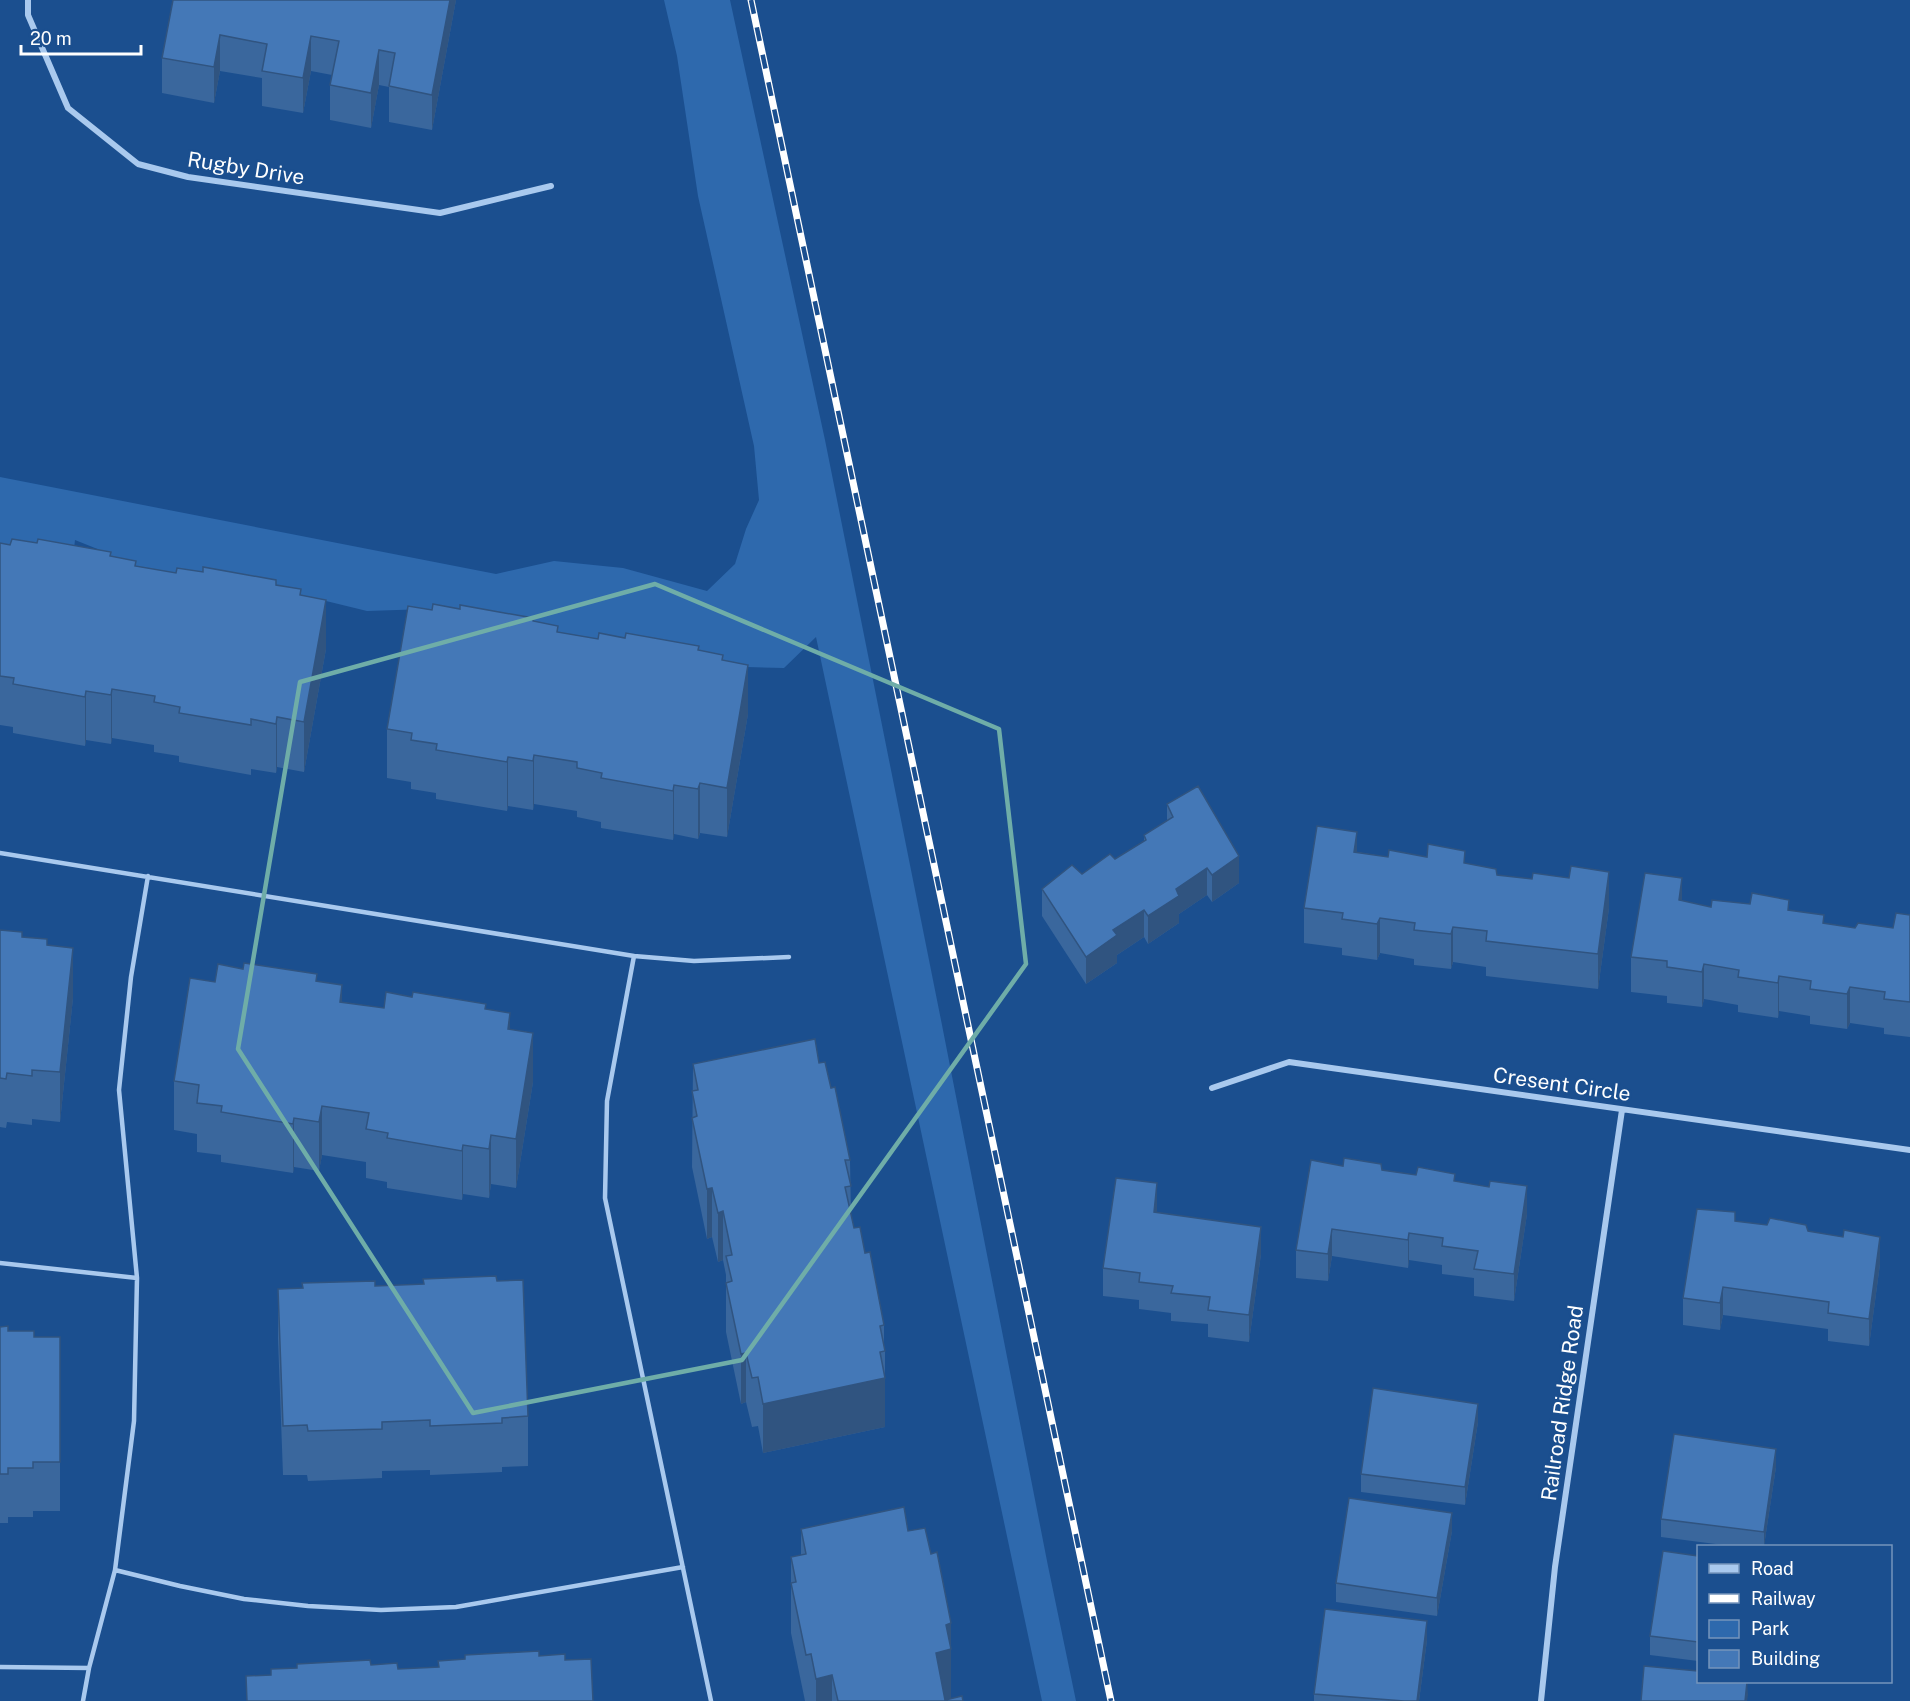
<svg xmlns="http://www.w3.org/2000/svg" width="1910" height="1701" viewBox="0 0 1910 1701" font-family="'Public Sans',sans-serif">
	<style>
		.green { fill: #2e69ad }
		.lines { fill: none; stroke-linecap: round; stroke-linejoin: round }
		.service { stroke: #a9c9ee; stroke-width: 4.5 }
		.minor { stroke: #a9c9ee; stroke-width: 6 }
		.rail-casing { stroke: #fff; stroke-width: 7 }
		.rail { stroke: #1b4f8f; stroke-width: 4.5; stroke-dasharray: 14; stroke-linecap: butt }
		.wall { fill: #3a679d }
		.shaded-wall { fill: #305480 }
		.building { fill: #4478b7; stroke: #305480; stroke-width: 1.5 }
		.marked { fill: none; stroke: #6fada8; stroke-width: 4.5; stroke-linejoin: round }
		.labels { text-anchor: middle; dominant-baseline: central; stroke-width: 5; stroke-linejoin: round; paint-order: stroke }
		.street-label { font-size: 21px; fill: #fff; stroke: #1b4f8f }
	</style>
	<rect width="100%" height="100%" fill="#1b4f8f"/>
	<path class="green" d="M664,0h66l95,440 117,585 106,541 28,135h-34l-226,-1064 -32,31 -37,-1 -270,-40 -50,-18 -60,2 -86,-21 -188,-10 17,-26 -35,-14 -1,9 -74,14v-86l496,97 58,-13 69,7 84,23 28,-27 11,-35 13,-29 -5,-54 -56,-250 -21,-140z"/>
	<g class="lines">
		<path class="service" d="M0,853l634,103 60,5 95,-4
			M634,956l-27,145 -2,97 106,503
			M0,1263l137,15
			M115,1570l65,16 64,13 64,7 73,4 75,-3 227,-40
			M0,1667l89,1
			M83,1701l6,-33 26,-98 19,-149 3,-143 -18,-188 12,-113 17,-101"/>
		<path class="minor" d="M28,0v15l40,93 70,56 50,13 252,36 111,-27
			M1212,1088l77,-26 621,88
			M1541,1701l14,-134 67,-457"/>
		<g class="rail-casing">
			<path id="rail" d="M751,0l360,1701"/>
		</g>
		<use href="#rail" class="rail"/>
	</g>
	<path class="wall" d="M173,0h283l-24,130 -43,-8v-35l-10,-2 -8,43 -41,-8v-35l2,-10 -21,-4 -8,42 -41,-7v-28l-42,-7 -6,32 -52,-10v-35z
		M0,543l111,13 25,10 40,7 100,12 25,10 25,54 -22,123 -27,-5 -1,6 -25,-4v6l-72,-13v-6l-25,-4v-7l-42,-7 -1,6 -25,-4 -1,6 -72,-13v-6l-13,-2z
		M432,610l101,12 25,10 40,7 101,11 24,11 25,53 -21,123 -27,-4 -2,6 -24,-5 -1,6 -72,-12v-6l-24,-5v-6l-43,-7 -1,6 -25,-4 -1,5 -71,-12v-6l-25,-4v-7l-24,-4v-49z
		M1167,804l72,79 -27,19 -5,-7 -28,19v9l-31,21 -4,-7 -27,18v8l-31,21 -44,-68v-27l40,-15 33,-15 29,-18v-6l23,-14z
		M1357,852l31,5 77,6 32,12 112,33 -11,81 -112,-13v-9l-33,-5 -2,7 -37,-4v-6l-34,-6 -3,7 -35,-5v-7l-38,-5v-35z
		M1682,901l29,6 78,3 35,13 31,5h38l17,-13v122l-26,-3v-6l-34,-5 -3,6 -37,-5v-8l-31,-5 -1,7 -40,-6v-7l-34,-6 -2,8 -35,-4v-7l-36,-4v-35z
		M0,930l47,15 26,53 -13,124 -28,-3v6l-25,-3 -1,6 -6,-1z
		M317,981l25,21 42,6 102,1 24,20 23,53 -17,106 -25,-4 -2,14 -26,-4 -1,6 -75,-12v-6l-21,-4v-16l-44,-7 -3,16 -25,-4 -1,6 -72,-11v-7l-24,-3v-18l-23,-4v-49l41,-99z
		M819,1063l12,25 19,72 1,55 3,13 11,25 19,72v21l1,5v76l-122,26 -5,-27 -6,1 -6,-25 -5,2 -15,-72v-57l-3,-15 -5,2 -6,-25 -5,2 -15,-72 1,-103z
		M1343,1166l39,4 73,11 72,33 -13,87 -40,-5v-18l-32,-4v-9l-33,-5 -1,8 -76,-12 -4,25 -32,-3v-28z
		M1157,1212l104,42 -12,88 -41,-5v-13l-37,-3v-8l-32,-4v-9l-36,-4v-28z
		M1735,1221l73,10 72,33 -11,82 -41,-5v-12l-105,-14 -3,15 -37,-5v-27z
		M423,1279l105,137v50l-26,1v5l-72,3v-5l-48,1v7l-74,3 -1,-6h-24l-5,-136v-50l24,-1v-5l73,3 48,-2z
		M0,1327l8,4 26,6h26v174h-27v6h-25v6h-8z
		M1478,1422l-13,83 -104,-13v-18z
		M1776,1467l-12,79h-33l-70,-9v-18z
		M801,1529l107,2 23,23 20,69v76l12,2h-158l-14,-68v-76l10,-2z
		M1452,1531l-15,85 -101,-14v-19z
		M1698,1556v105l-48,-6v-19z
		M1427,1640l-8,61h-105v-7z"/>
	<path class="shaded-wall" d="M450,0h6l-24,130v-35z
		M220,35v36l-6,32v-36z
		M311,36v35l-8,42v-35z
		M379,50v35l-8,43v-35z
		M326,600v49l-22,123v-50z
		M748,665v49l-21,123v-49z
		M112,689v49l-1,6v-49z
		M86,691v49l-1,6v-49z
		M277,717v50l-1,6v-49z
		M534,755v49l-1,6v-49z
		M508,757v49l-1,5v-49z
		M700,783v50l-2,6v-50z
		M674,785v49l-1,6v-49z
		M1357,832v35l-3,-15z
		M1239,856v27l-27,19v-27z
		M1207,868v27l-28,19v9l-31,21v-28l28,-27z
		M1609,872v36l-11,81v-35z
		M1682,878v35l-3,-13z
		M1144,910v27l-27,18v8l-31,21v-27l27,-27z
		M1380,918v35l-3,7v-36z
		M1453,927v35l-2,7v-35z
		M73,948v50l-13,124v-50z
		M1704,964v35l-2,8v-35z
		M1779,976v35l-1,7v-35z
		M342,985v49l-2,-32z
		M1850,987v36l-3,6v-35z
		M510,1013v49l-2,-33z
		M533,1033v49l-17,106v-49z
		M322,1106v49l-3,16v-49z
		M294,1118v49l-1,6v-49z
		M491,1135v49l-2,14v-49z
		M463,1145v49l-1,6v-49z
		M1157,1183v28l-3,28v-27z
		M1527,1186v28l-13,87v-27z
		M712,1188v49l-5,2v-50z
		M723,1211v49l-5,2v-49z
		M1261,1227v27l-12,88v-27z
		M1332,1229v27l-4,25v-27z
		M1409,1233v27l-1,8v-28z
		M1880,1237v27l-11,82v-27z
		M1723,1287v28l-3,15v-27z
		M746,1353v49l-5,2v-50z
		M885,1378v49l-122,26v-49z
		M1478,1404v18l-13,83v-18z
		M1776,1449v18l-12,79v-14z
		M1452,1513v18l-15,85v-18z
		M1427,1621v19l-8,61h-2z
		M951,1623v76l-11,2 -4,-48 10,-28z
		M832,1675v26h-16v-22z
		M1747,1682l1,13 -1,6h-2z"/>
	<path class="building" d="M173,0h277l-18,95 -43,-9 6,-33 -16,-3 -8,43 -41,-8 9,-44 -28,-5 -8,42 -41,-7 5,-27 -47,-9 -6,32 -52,-9z
		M12,539l25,4 1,-4 73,13 -1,4 26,5 -1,5 41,7 1,-5 26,4v-5l73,13v5l25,4 -1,6 26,5 -22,122 -27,-5 -1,7 -25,-5v6l-72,-12 1,-6 -26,-5 1,-6 -43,-7 -1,6 -25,-4 -1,6 -72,-13 1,-6 -14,-2v-133l10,2z
		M433,604l27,5v-4l73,13v3l25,5 -1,6 41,7 1,-6 26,5 1,-5 73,13 -1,4 25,5 -1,5 26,5 -21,123 -27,-5 -2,6 -24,-4 -1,6 -72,-13 1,-5 -25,-5v-6l-43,-7 -1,6 -25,-4 -1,5 -71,-12 1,-6 -26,-4 1,-7 -25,-4 21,-123 24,4z
		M1198,786l41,70 -27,19 -5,-7 -31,21 3,7 -31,20 -4,-6 -31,20 4,5 -31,22 -44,-68 30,-24 10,9 28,-20 5,5 31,-19 -2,-5 29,-18 -6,-13z
		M1317,826l40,6 -3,20 34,5 1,-7 38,7 1,-13 37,7 -1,12 32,6 1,6 35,4 1,-6 36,5 2,-12 38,6 -11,82 -112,-13 1,-10 -34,-4 -2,7 -37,-4 1,-7 -35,-5 -3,6 -35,-5 1,-6 -39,-5z
		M1645,873l37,5 -3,22 32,7 1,-7 38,4 2,-11 37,7 -1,10 36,5 -1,8 32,5 3,-5 35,5 3,-15 14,2v87l-26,-3 1,-7 -35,-5 -3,7 -37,-5 1,-8 -32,-5 -1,7 -40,-6 1,-7 -35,-6 -2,8 -35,-5v-6l-36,-4z
		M0,930l22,2v5l25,2v6l26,3 -13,124 -28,-2v6l-25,-3 -1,6 -6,-1z
		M244,963l73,11 -1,7 26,4 -2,17 44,6 2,-16 26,5 1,-5 73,12 -1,5 25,4 -2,16 25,4 -17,106 -25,-4 -2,14 -26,-4 -1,6 -75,-13 1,-5 -22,-4 3,-16 -47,-7 -3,16 -25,-4 -1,6 -72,-12 1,-6 -25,-3 2,-18 -25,-4 16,-103 25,4 3,-18 25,5z
		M815,1039l4,24 6,-1 6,26 4,-1 15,73h-5l6,26 -6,1 9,41 6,-1 5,26 5,-1 14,73 -4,1 5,25 -5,1 5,26 -122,26 -5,-27 -6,1 -6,-25 -5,1 -15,-71 6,-2 -6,-25 6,-1 -9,-44 -5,2 -6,-25 -5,1 -15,-71 5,-2 -5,-25 6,-1 -5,-26z
		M1344,1158l37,6 1,6 34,5 2,-8 37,7 -1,7 35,6 1,-6 37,5 -13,88 -40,-5 4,-18 -36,-5 1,-8 -34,-5 -1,7 -76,-11 -4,25 -32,-4 15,-90 32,6z
		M1116,1178l41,5 -3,29 107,15 -12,88 -41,-5 2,-13 -39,-4 2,-7 -34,-4 1,-9 -37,-5z
		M1697,1209l38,3v9l32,4 3,-7 36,7 2,6 35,6 1,-7 36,7 -11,82 -41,-6 1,-11 -106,-15 -3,16 -37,-5z
		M496,1276l1,5 26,-1 5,136 -26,2v5l-72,3v-6l-48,2v7l-74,2 -1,-6 -24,1 -5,-137 25,-1 -1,-5 73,-2v5l49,-2 -1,-5z
		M8,1326v5h26v6h26v125h-27v6h-25v6h-8v-147z
		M1373,1388l105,16 -13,83 -104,-13z
		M1674,1434l102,15 -12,83 -103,-13z
		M1349,1498l103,15 -15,85 -101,-15z
		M904,1507l4,24 17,-3 6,26 6,-2 14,71 -5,2 5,24 -15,4 9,47 17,-4 1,5h-125l-6,-26 -16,4 -5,-25 -5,1 -15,-72 5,-1 -5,-25 15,-3 -5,-25z
		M1663,1551l35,5v86l-48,-6z
		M1325,1609l102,12 -10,80h-13l-90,-7z
		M539,1651v5l26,-2v6l26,-1 2,42h-346l-1,-25 25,-1v-6l26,-1v-4l73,-4 1,5 26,-2 1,6 41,-2 -1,-6 27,-2v-4z
		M1644,1666l54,5v11h49l-2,19h-104z"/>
	<path class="marked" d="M655,584l344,145 27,235 -284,396 -269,53 -235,-364 62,-367z"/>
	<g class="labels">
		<g class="street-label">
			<text transform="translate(246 168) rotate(9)">Rugby Drive</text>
			<text transform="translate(1562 1084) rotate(8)">Cresent Circle</text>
			<text transform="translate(1562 1403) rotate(-82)">Railroad Ridge Road</text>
		</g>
	</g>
	<rect x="1697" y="1545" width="195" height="138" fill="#1b4f8f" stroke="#7695bc" stroke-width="1.5"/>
	<rect x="1709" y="1564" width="30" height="9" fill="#a9c9ee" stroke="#7695bc" stroke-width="1.5"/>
	<text x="1751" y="1575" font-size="18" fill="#ffffff">Road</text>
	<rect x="1709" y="1594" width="30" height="9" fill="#ffffff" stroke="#7695bc" stroke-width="1.5"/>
	<text x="1751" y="1605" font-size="18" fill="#ffffff">Railway</text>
	<rect x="1709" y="1620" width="30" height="18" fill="#2e69ad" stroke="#7695bc" stroke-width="1.5"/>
	<text x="1751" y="1635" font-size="18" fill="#ffffff">Park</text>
	<rect x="1709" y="1650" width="30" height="18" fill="#4478b7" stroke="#7695bc" stroke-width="1.5"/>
	<text x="1751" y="1665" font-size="18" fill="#ffffff">Building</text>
	<path d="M21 45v9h120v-9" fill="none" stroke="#ffffff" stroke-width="3"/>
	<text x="30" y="45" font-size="18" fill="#ffffff" stroke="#1b4f8f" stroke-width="4.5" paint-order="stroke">20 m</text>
</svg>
